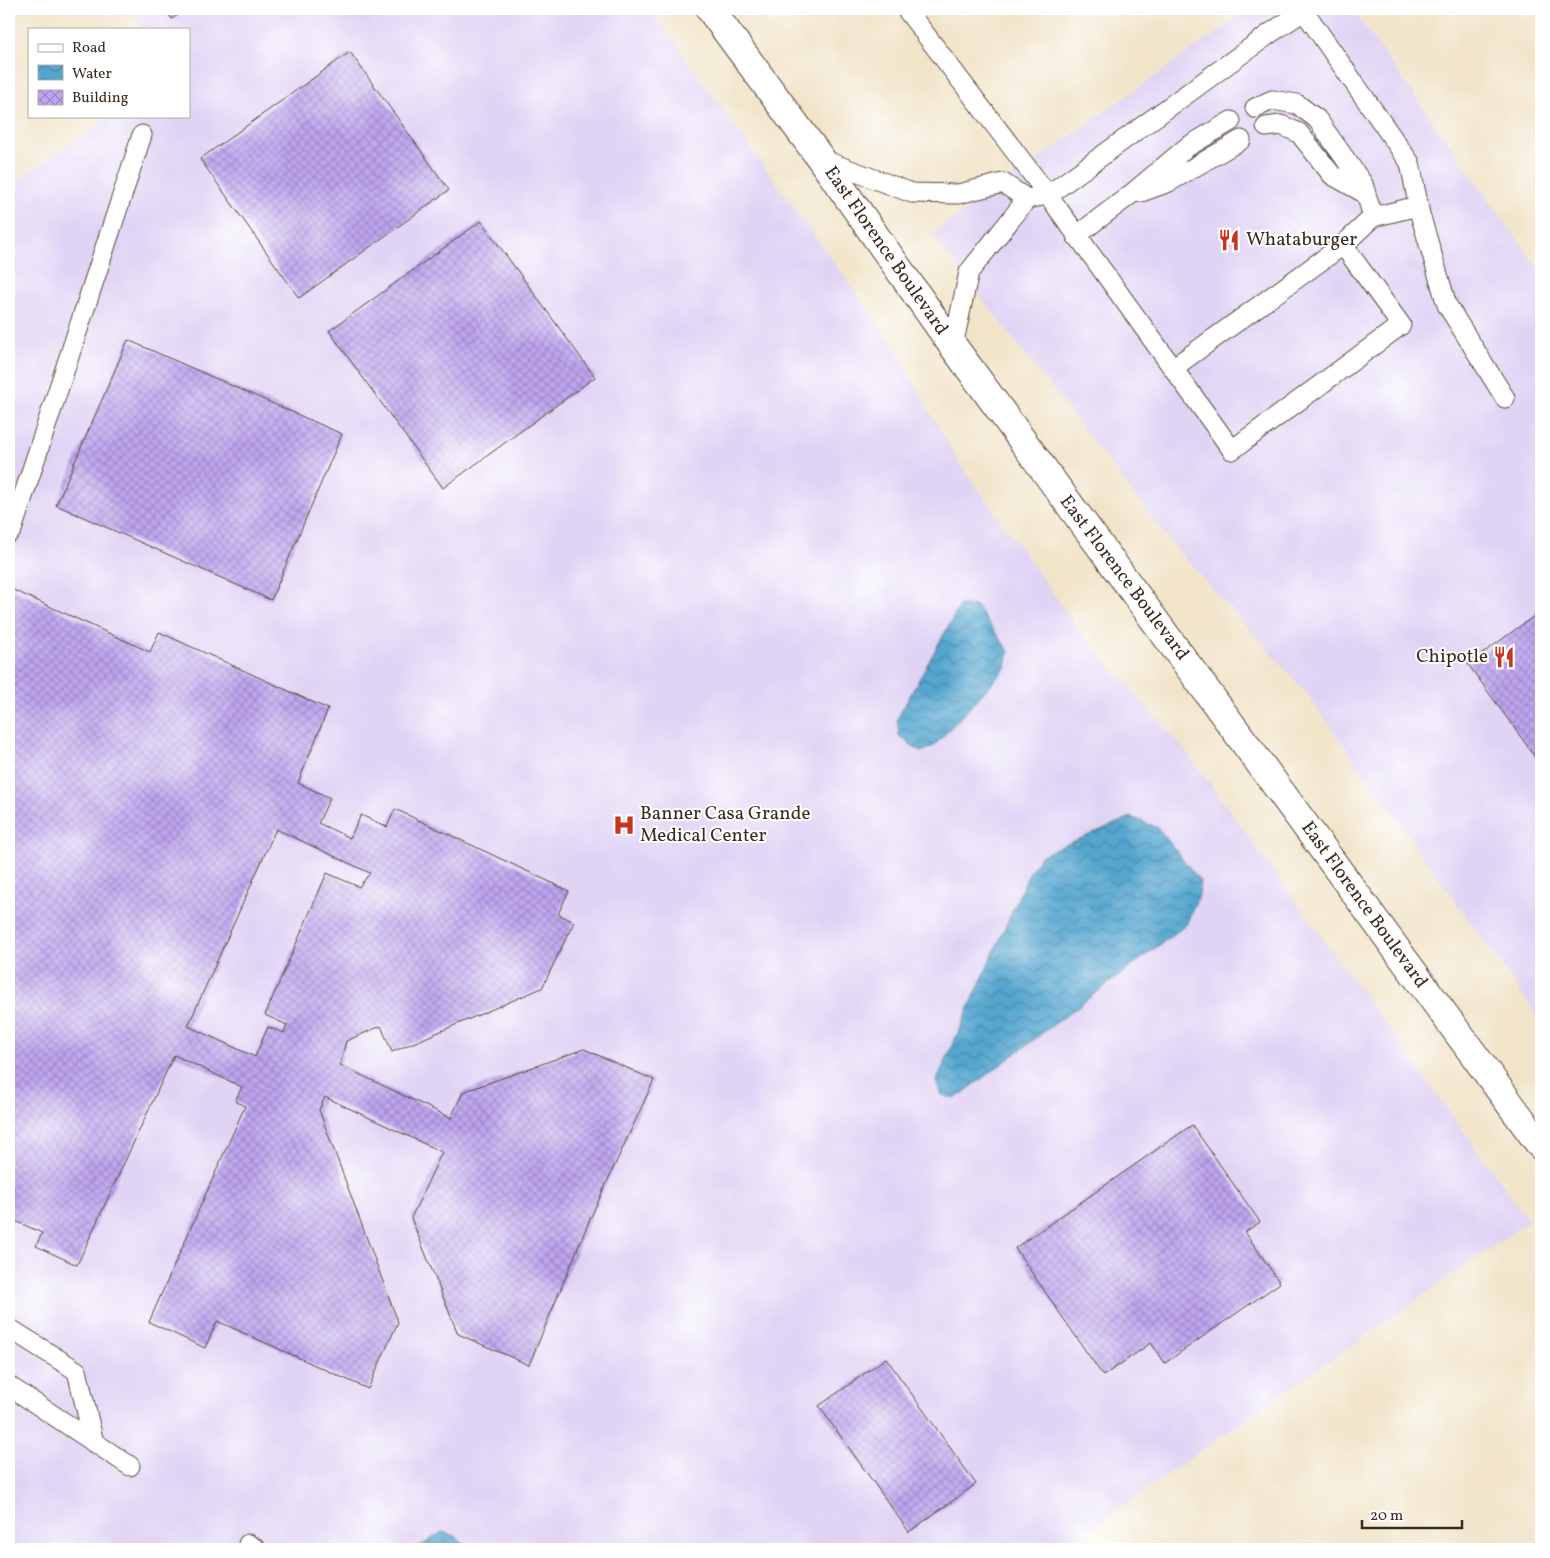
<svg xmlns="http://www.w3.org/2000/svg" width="1550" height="1558" viewBox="0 0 1550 1558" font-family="Vollkorn,serif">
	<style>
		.built { fill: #e0d4f4 }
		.water { fill: url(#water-waves); stroke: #486876 }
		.building { fill: url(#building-cross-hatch); fill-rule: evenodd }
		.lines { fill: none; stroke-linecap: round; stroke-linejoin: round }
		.lane-casing { stroke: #564638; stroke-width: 21 }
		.primary-casing { stroke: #564638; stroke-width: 30 }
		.lane { stroke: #fff; stroke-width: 19 }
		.primary { stroke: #fff; stroke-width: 28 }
		.labels { text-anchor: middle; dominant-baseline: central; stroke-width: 4; stroke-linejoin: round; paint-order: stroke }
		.poi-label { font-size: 19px; fill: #3b2a1e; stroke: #fff; text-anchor: start }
		.street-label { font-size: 19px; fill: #3b2a1e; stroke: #fff }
	</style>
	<defs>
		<pattern id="water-waves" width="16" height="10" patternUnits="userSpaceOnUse" patternTransform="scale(1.25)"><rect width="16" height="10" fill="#54a6cf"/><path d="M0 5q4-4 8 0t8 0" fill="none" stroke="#4787a7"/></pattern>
		<pattern id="building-cross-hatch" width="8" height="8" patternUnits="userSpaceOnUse" patternTransform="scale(1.25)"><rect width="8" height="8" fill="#bfa5f0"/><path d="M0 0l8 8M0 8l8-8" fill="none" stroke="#9c87c2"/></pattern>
	</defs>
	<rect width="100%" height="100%" fill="#fff"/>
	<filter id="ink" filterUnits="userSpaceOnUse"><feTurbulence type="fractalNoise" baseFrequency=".02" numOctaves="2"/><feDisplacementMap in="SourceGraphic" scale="10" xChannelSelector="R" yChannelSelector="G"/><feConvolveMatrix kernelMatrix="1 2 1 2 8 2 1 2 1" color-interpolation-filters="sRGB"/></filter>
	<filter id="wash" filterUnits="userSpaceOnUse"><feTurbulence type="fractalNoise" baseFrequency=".0096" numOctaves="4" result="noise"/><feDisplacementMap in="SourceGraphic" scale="20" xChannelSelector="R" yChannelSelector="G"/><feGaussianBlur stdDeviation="1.12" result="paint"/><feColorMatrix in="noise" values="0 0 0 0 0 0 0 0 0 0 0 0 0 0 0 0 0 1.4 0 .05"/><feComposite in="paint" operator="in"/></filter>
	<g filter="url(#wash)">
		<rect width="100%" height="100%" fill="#f1e4c9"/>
		<path class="built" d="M128,9h522l240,331 68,121 131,182 97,108 343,470 -468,328h-1052v-1362l101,-71h79v-87h-46z
			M1250,9h102l189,263v749l-235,-329 -133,-147 -241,-311z"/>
		<path class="water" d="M960,605l16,1 33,45 -3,17 -72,78 -13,6 -22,-16 -2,-17z
			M1131,817l27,11 42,53 -1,13 -13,31 -231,174 -13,-4 -6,-13 94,-211 12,-16z
			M442,1532l14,4 10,13h-50z"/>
		<g id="blocks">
			<path class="building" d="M165,9h22l-15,10z
				M350,52l99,138 -150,108 -99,-139z
				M481,221l114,156 -152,111 -114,-157z
				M128,340l214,94 -71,166 -215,-95z
				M9,588l141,64 9,-20 169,77 -30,74 32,15 -12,25 32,15 11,-23 26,12 8,-18 174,82 -11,23 16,8 -32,66 -150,64 -11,-26 -35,15 -6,24 111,53 12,-26 121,-43 70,31 -64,139 -61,146 -71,-31 -47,-116 31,-66 -117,-55 -6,13 79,212 -30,67 -151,-68 -12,27 -56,-26 96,-216 -10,-5 7,-14 -68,-32 -97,210 -41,-19 6,-13 -33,-15v-249l4,-9 -4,-2zM276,829l94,44 -11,14 -32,-14 -62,142 22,10 -3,8 -16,-6 -13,30 -67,-31z
				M1541,611v154l-73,-101z
				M1192,1125l68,97 -15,10 35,51 -115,80 -14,-20 -48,33 -88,-128z
				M886,1358l90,126 -67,48 -90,-126z"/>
		</g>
	</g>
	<g filter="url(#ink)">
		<use href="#blocks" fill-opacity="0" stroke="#564638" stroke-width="1"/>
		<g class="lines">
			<g class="lane-casing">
				<path id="lane" d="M906,9l142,186 -21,4 -58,73 -16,74
					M1255,108l17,-8 25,4 20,15 46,65 10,33
					M1266,127l15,-2 18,8 33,42 34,19
					M821,159l91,34 46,1 45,-11 24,16
					M1141,192l28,-10 72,-42
					M1076,236l54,-41 57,-48 44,-26
					M1343,245l30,-28 45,-11
					M1173,368l170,-123 58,80 -169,125 -184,-255 224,-163 32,-21 106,152 10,51 27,91 58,93
					M9,533l3,-3 130,-395
					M9,1328l68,43 17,72
					M9,1386l121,80
					M248,1544l8,5"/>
			</g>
			<g class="primary-casing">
				<path id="primary" d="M710,9l111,150 132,187 588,800"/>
			</g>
			<use href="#lane" class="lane"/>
			<use href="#primary" class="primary"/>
		</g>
	</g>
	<defs>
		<g id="restaurant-bare" transform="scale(1.725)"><path d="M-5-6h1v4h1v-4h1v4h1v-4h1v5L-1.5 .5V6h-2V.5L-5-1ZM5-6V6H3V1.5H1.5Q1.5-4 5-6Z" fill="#c8321e" stroke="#fff" stroke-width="2.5" paint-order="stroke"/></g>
		<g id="hospital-bare" transform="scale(1.725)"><path d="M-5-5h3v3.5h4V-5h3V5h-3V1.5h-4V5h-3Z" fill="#c8321e" stroke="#fff" stroke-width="2.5" paint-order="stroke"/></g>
	</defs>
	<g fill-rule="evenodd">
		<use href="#restaurant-bare" x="1229" y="240"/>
		<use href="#restaurant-bare" x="1504" y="657"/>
		<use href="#hospital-bare" x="624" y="825"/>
	</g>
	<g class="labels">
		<g class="poi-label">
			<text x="1246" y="240">Whataburger</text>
			<text x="1488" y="657" text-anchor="end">Chipotle</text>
			<text x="640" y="814">Banner Casa Grande<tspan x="640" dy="22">Medical Center</tspan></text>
		</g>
		<g class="street-label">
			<text transform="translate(886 251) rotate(55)">East Florence Boulevard</text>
			<text transform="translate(1124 578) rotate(53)">East Florence Boulevard</text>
			<text transform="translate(1364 905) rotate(54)">East Florence Boulevard</text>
		</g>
	</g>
	<rect width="1550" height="1558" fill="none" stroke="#fff" stroke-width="30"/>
	<rect x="28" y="28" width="162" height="90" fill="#ffffff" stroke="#b1aaa5"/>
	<rect x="38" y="44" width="25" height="8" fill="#ffffff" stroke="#b1aaa5"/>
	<text x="72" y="52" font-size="15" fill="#3b2a1e">Road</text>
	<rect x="38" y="65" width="25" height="15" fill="url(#water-waves)" stroke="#b1aaa5"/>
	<text x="72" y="78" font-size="15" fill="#3b2a1e">Water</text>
	<rect x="38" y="90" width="25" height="15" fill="url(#building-cross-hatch)" stroke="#b1aaa5"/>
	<text x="72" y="102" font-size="15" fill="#3b2a1e">Building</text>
	<path d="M1362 1520v8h100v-8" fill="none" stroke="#3b2a1e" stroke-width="2.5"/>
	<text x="1370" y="1520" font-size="15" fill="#3b2a1e" stroke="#ffffff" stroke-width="4" paint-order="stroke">20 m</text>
</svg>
